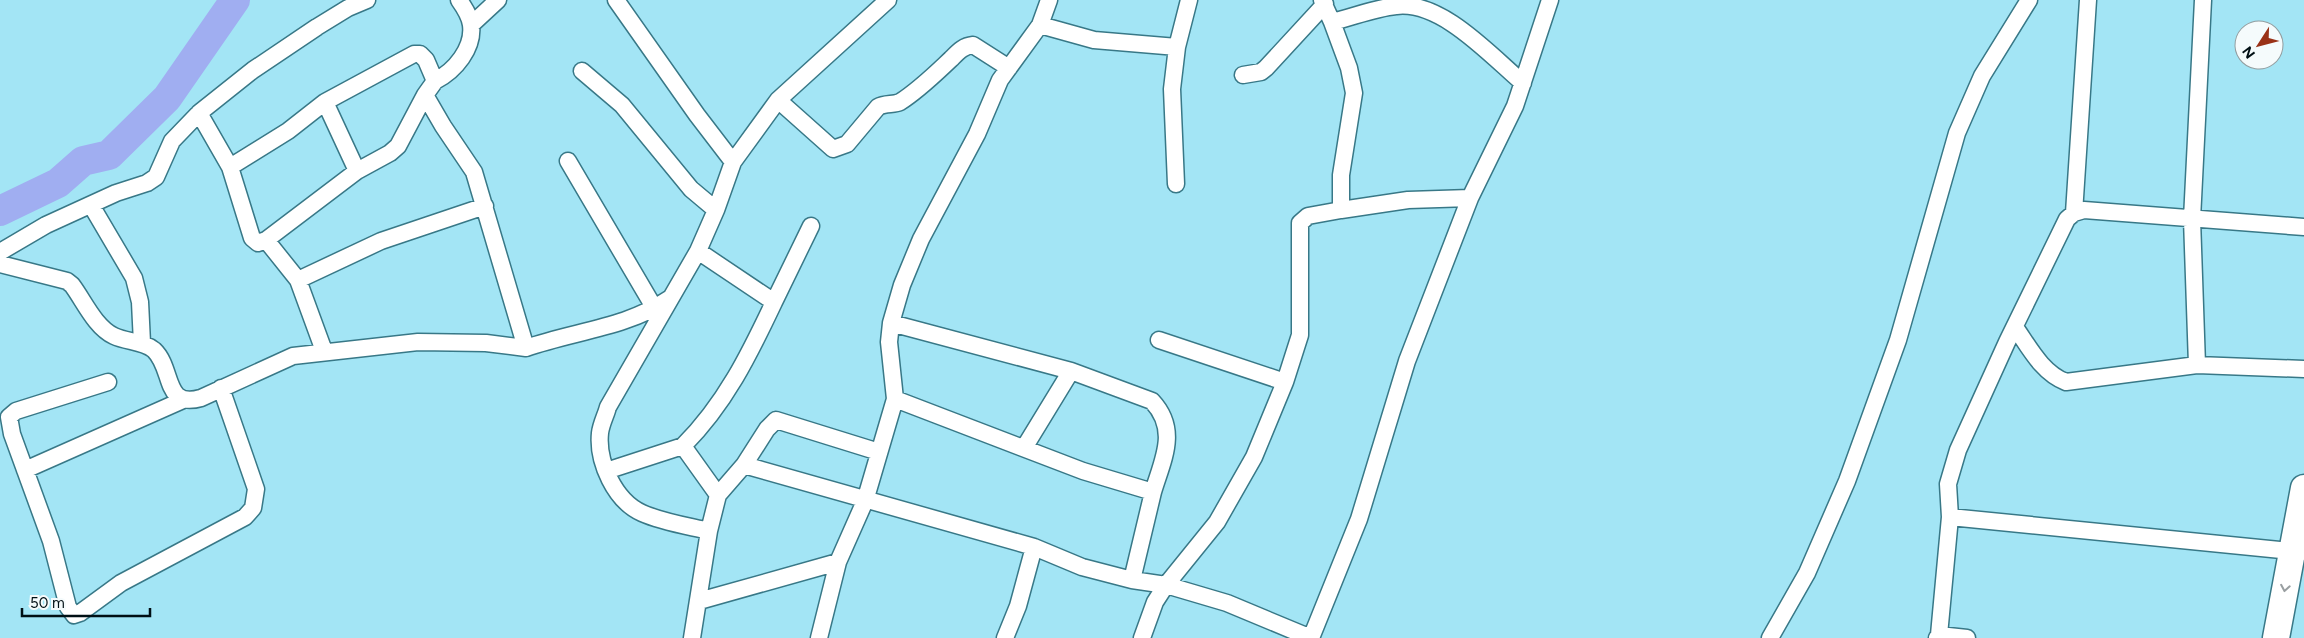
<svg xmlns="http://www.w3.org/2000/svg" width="2304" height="638" viewBox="0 0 2304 638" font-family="Figtree,sans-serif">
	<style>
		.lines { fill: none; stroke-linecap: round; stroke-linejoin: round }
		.river { stroke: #a0aef1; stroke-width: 30 }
		.street-casing { stroke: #387887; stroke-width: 19 }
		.primary-casing { stroke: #387887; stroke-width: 29 }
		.street { stroke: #fff; stroke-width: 16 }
		.primary { stroke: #fff; stroke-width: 26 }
		.oneway { stroke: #999fa1 }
	</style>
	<rect width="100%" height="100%" fill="#a3e5f5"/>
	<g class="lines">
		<path class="river" d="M0,211l58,-28 25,-22 26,-6 58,-57 68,-98"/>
		<g class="street-casing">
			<path id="street" d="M616,0l81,115 36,47
				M2203,0l-11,219 5,146 107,4
				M1332,22c21,-5 43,-14 64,-16 45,-6 94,49 127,77
				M471,25l27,-25
				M1040,25l9,-25
				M582,71l40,34 69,84 25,21
				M1243,75l18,-3 5,-4 59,-64
				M435,81c20,-10 39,-33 36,-56 -1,-9 -7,-18 -12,-25
				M425,95l18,31 31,46 52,176c48,-17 100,-20 143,-49
				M778,100l55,49 14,-5 31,-37c7,-4 16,-2 22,-5 19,-12 35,-28 51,-43 7,-7 12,-13 22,-14l36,23
				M199,113l31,54 22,71 6,5 8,-3 91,-69 33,-18 8,-7 27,-51 10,-14 -9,-21 -6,-6h-6l-89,48
				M568,161l87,148
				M230,167l58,-36 37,-29 32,69
				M1176,184l-4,-95 5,-42
				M91,205l43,73 6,24 2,41
				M1341,210l67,-10 62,-2 45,-92 35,-106
				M2074,213l14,-213
				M266,240l32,40 26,71
				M698,251l76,51c-25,53 -49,102 -91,144l35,49
				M0,252l46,-27 70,-32 31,-10 9,-6 16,-36 27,-28 54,-43 64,-43 31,-19 19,-8
				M0,264l67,17 5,4c12,16 23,42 42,51 13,6 29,5 40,14 20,19 9,59 47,48l92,-42 125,-14 68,1 40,5
				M298,280l83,-39 104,-35
				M774,302l37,-76
				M891,323l180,48 81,30c27,29 11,58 1,91
				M2015,327c14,20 27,46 51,55l131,-17
				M1159,340l126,42 15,-47v-112l8,-7 33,-6v-35l13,-82 -5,-25 -17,-46 -10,-22
				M108,382l-92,29 -7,6 3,17 39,107 17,66 6,8 6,-2 41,-30 124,-66 8,-9 3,-19 -35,-101
				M1285,382l-31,75 -37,65 -51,63 61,18 84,35
				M895,399l188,72 70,21 -21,88 -50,-13 -48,-20 -16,59 -13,32
				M1024,448l47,-77
				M744,465l23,-36 9,-9 103,32
				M25,470l158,-70
				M606,471l77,-25
				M1950,517l351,35
				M709,531c-21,-5 -47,-9 -67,-18 -27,-12 -45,-51 -42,-80 1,-9 6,-18 8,-26l90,-156 18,-41 17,-48 45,-62 110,-100
				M1132,580l34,5 -11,17 -13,36
				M699,601l139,-39
				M1939,635l28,3
				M692,638l17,-107 9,-36 26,-30 290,82
				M819,638l19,-76 27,-61 30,-102 -6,-57 2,-19 11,-38 19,-46 56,-105 23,-54 40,-55 54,15 83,7 12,-47
				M1311,638l48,-119 48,-158 63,-163
				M1770,638l37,-65 40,-92 51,-141 59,-207 25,-57 47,-76
				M1937,638l2,-3 11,-118 -2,-33 10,-34 49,-108 60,-123 7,-6 10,-3 220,17"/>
		</g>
		<g class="primary-casing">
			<path id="primary" d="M2276,638l28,-150"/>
		</g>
		<use href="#street" class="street"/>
		<use href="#primary" class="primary"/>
	</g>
	<defs><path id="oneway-chevron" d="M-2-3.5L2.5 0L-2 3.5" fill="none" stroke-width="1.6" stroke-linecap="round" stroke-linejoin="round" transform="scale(1.25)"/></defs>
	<use class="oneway" href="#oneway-chevron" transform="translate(2285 588) rotate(100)"/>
	<g transform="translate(2259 45) rotate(234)"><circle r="24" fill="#f5fbfc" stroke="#939d9f"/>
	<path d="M0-4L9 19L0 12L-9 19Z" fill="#993117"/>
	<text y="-8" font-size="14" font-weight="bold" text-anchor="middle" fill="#000f14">N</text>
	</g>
	<path d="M22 608v8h128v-8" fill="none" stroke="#000f14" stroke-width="2.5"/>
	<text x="30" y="608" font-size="15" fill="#000f14" stroke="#f5fbfc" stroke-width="4" paint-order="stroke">50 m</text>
</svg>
